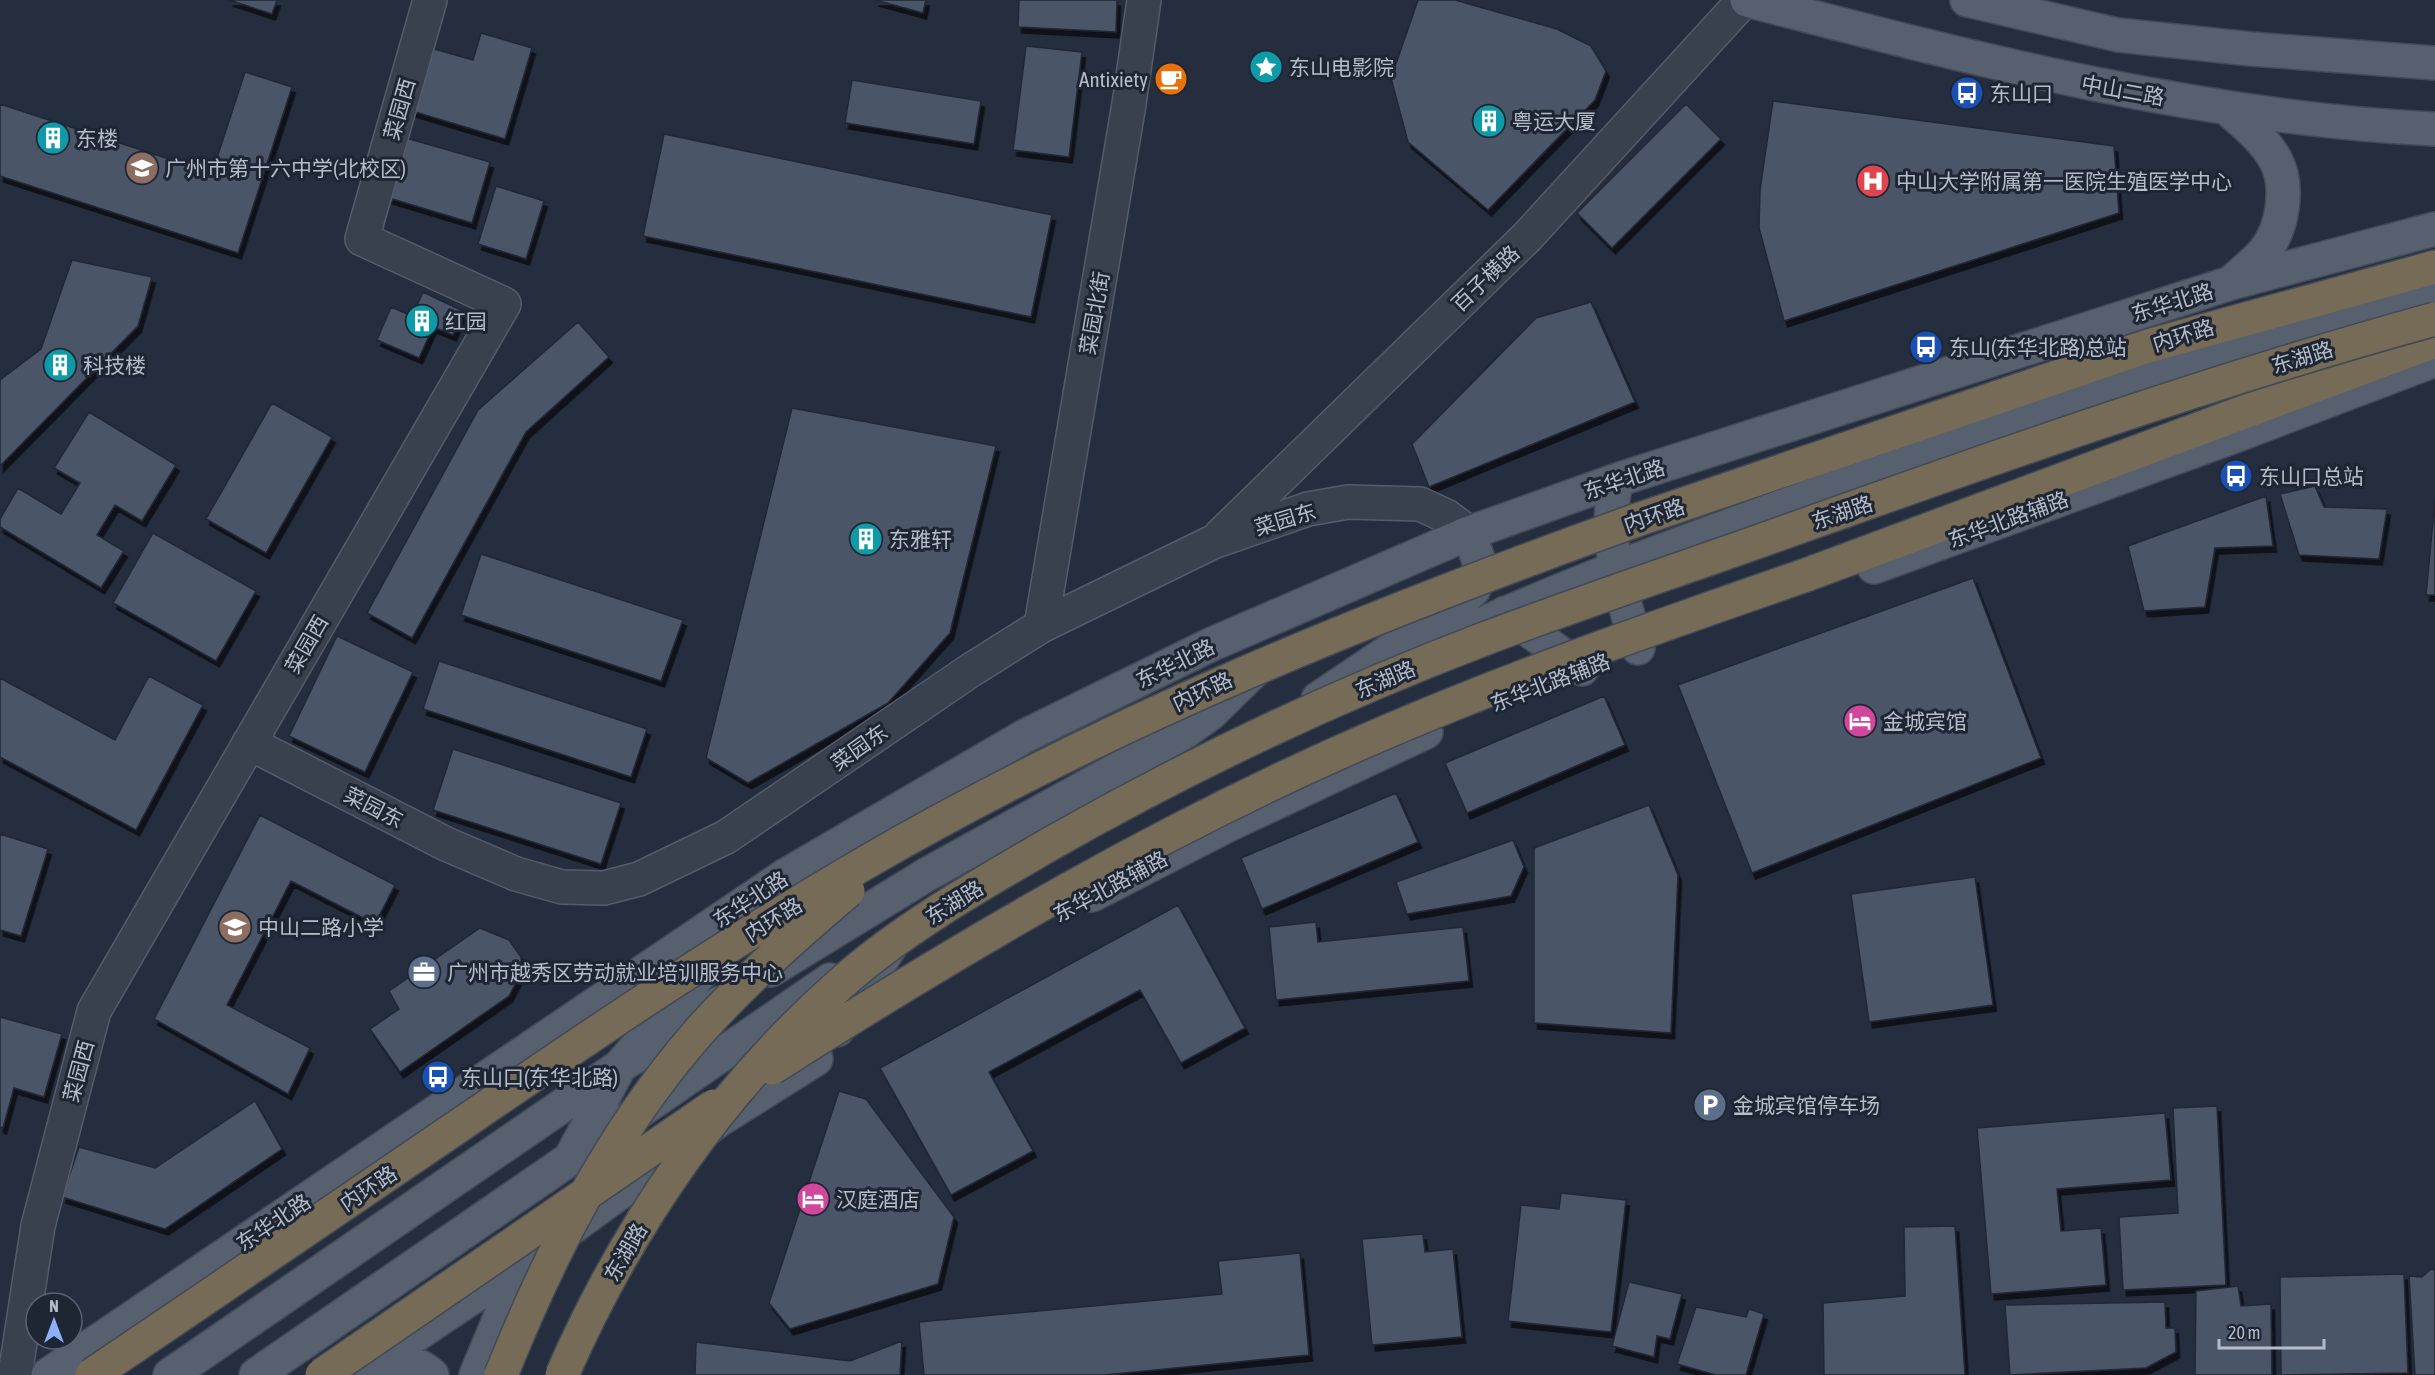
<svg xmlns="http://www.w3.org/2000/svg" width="2435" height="1375" viewBox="0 0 2435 1375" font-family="'Asap Condensed','Noto Sans SC',sans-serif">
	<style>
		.building { fill: #4b5568; stroke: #202836; stroke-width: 1.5; filter: url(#shadow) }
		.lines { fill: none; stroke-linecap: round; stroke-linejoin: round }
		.minor-casing { stroke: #545c6a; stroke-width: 36 }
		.major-casing { stroke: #424a58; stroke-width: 36 }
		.highway-casing { stroke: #414957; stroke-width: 36 }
		.minor { stroke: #39414f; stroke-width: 33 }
		.major { stroke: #57606f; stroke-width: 33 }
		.highway { stroke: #756b56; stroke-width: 33 }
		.highway-bridge-casing { stroke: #414957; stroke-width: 36; stroke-linecap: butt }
		.highway-bridge { stroke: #756b56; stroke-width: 33 }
		.labels { text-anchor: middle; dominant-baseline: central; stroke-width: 6; stroke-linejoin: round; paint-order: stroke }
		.poi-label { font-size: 21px; fill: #b5bcca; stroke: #1e2634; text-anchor: start }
		.street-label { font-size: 21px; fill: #b5bcca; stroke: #1e2634 }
	</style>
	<defs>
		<filter id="shadow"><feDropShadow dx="3.5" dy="6" stdDeviation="0" flood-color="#0009"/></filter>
	</defs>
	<rect width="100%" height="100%" fill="#252e3f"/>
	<path class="building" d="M229,0h48l-5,14z
		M875,0h51l-3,13z
		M1019,0h98l-1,32 -98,-5z
		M1418,0h37l102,29 34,17 15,25 -11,29 -107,110 -80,-68 -17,-64z
		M481,33l51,15 -27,91 -93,-28 19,-63 42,12z
		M1026,46l56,6 -13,105 -56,-7z
		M245,72l47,15 -54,166 -238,-77v-72l212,69z
		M852,80l129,21 -7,43 -129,-21z
		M1773,101l341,45 5,67 -335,108 -25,-93 1,-38z
		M1686,104l35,35 -109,109 -35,-35z
		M664,134l388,81 -21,102 -388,-81z
		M406,138l84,24 -18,61 -83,-25z
		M496,186l48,15 -18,58 -48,-15z
		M72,260l80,17 -14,49 -138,140v-86l41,-31z
		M423,292l40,19 -10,24 -20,-8 -14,31 -42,-18 14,-33 21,9z
		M1591,302l44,100 -206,85 -17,-43 124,-126z
		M578,322l31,35 -83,75 -114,206 -45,-25 111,-203z
		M272,403l60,34 -66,116 -60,-34z
		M792,408l204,38 -46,187 -62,70 -140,80 -42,-25z
		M89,412l87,53 -34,56 -27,-16 -18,30 27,16 -23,37 -101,-61v-8l18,-31 43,26 19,-31 -26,-15z
		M2315,486l9,21 63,2 -8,50 -80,-4 -19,-61z
		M2266,496l7,50 -58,2 -10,59 -61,4 -16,-65z
		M2435,500v95h-9z
		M153,533l103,58 -40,70 -103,-58z
		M481,554l202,66 -22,61 -200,-66z
		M1973,578l68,180 -289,115 -74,-188z
		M337,636l76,36 -48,100 -76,-36z
		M439,661l208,68 -16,48 -208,-68z
		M149,676l54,29 -67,125 -136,-73v-79l115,62z
		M1604,696l21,49 -158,68 -22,-50z
		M453,749l168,54 -20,61 -168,-54z
		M1396,793l22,49 -156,67 -21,-51z
		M1649,805l29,70 -7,158 -137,-10v-175z
		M260,815l135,70 -20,39 -84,-43 -64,124 83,43 -22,46 -134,-75z
		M0,834l48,15 -27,87 -21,-6z
		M1513,840l11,27 -13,29 -104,18 -11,-32z
		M1975,877l18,128 -124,17 -18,-128z
		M1178,905l67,123 -64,35 -41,-73 -151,82 44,79 -82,44 -71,-127z
		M1316,922l2,20 145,-15 6,54 -193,19 -7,-73z
		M480,928l29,12 12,17 1,14 -13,25 -109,76 -30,-43 29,-20 -10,-18z
		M0,1017l62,17 -18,63 -30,-9 -11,40 -3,-1z
		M839,1091l27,8 88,118 -16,67 -148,45 -21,-26z
		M255,1101l27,48 -117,80 -103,-32 17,-50 76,21z
		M2217,1106l9,179 -103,5 -4,-73 59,-4 -5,-105z
		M2165,1113l6,67 -114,9 4,42 40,-3 5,57 -115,9 -14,-166z
		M1561,1193l65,7 -15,132 -103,-11 13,-116 38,4z
		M1955,1226l10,149h-141l-1,-72 82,-7 -1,-69z
		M1423,1234l2,18 28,-3 9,88 -90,8 -10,-106z
		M1300,1253l9,102 -205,20h-180l-5,-53 303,-28 -4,-33z
		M2431,1269l4,1v105h-20l-6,-99 13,1z
		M2404,1274l4,99 -127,2 -1,-98z
		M1629,1282l53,12 -12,45 -13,-3 -3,21 -42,-11z
		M2238,1286l3,20 30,-2 1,71h-77l1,-84z
		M2165,1302l1,26h9l1,24 -30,16 -136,7 -5,-70z
		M1696,1307l50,10 3,-8 15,5 -18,61h-30l-39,-11z
		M902,1341l-2,34h-205l1,-33 154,19z"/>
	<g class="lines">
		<g class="minor-casing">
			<path id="minor" d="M1221,535l306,-298 217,-237
				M1041,626l88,-522 15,-104
				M249,743l197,101 70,30 46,13 42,1 35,-9 87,-42 245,-167 70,-44 172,-84 95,-33 40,-7 72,2 26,12 23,17
				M15,1375l23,-149 56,-215 410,-707 -142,-65 68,-239"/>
		</g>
		<g class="major-casing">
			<path id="major" d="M1747,0c226,59 453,118 688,129
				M1967,0l151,35 133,14 184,14
				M2227,108c16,15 37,31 48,51 15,26 8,70 -11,93 -9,10 -21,20 -31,29
				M1617,480c-16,58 4,112 21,168
				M1874,567l358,-130 203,-77
				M1505,613l77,56
				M1458,635c134,-62 274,-110 413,-161 185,-68 372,-137 564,-185
				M1318,699l135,-91 21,-19 7,-22 -12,-34
				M1092,895l136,-70 198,-93
				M771,970l155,-95 257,-142 28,-20 45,-44
				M837,1030l53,-83
				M570,1159l50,-93 88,-101
				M379,1359c21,0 37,2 53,16
				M48,1375l738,-500 239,-139 185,-91 259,-112 148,-53 614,-197 204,-54
				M170,1375l450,-309 100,-63
				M256,1375l574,-395
				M356,1375l166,-111 197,-144 97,-61
				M476,1375l48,-115"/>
		</g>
		<g class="highway-casing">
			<path id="highway" d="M1637,520l511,-174 287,-79
				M1806,575l629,-234"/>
		</g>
		<use href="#minor" class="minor"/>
		<use href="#major" class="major"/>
		<use href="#highway" class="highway"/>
		<g class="highway-bridge-casing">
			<path id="highway-bridge" d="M772,1068c194,-124 395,-242 607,-333 139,-60 283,-110 427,-160
				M92,1375c123,-83 246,-167 368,-250 133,-91 266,-181 405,-262 246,-143 505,-247 772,-343
				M322,1375l392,-269
				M501,1375c49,-122 109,-241 196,-341 46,-52 98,-98 151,-143
				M562,1375c65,-149 161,-289 284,-396 61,-53 134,-94 204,-135 139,-79 284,-148 434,-205 90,-34 182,-65 273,-97 224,-80 449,-160 678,-223"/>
		</g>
		<use href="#highway-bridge" class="highway-bridge"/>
	</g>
	<defs>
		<g id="sight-disc" transform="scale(1.725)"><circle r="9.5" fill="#0f9aa8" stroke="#1e2634"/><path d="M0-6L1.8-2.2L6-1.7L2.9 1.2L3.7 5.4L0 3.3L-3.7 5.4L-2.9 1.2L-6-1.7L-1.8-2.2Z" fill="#fff"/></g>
		<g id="cafe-disc" transform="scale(1.725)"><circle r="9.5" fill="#e8710a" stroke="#1e2634"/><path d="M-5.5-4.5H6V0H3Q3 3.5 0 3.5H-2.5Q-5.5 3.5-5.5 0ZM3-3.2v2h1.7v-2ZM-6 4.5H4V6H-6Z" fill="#fff"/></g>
		<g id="bus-disc" transform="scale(1.725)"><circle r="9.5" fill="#1a4fb4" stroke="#1e2634"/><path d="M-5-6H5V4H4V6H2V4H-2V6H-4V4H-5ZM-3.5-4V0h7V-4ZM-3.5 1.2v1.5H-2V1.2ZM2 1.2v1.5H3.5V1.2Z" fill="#fff"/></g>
		<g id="building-disc" transform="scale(1.725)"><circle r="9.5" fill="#0f9aa8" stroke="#1e2634"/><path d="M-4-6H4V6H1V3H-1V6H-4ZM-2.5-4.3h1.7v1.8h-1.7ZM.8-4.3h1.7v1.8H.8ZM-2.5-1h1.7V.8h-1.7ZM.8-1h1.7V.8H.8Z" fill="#fff"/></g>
		<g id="school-disc" transform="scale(1.725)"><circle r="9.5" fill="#8d6e63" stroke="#1e2634"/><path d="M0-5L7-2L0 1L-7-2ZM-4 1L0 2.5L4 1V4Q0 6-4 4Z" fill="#fff"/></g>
		<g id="hospital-disc" transform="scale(1.725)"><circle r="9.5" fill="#e0444e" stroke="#1e2634"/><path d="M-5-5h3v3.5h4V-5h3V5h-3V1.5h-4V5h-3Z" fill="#fff"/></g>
		<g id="hotel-disc" transform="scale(1.725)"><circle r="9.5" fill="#d1479c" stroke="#1e2634"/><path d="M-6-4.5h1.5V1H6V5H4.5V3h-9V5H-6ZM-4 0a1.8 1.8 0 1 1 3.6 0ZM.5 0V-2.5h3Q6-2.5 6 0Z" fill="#fff"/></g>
		<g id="office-disc" transform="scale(1.725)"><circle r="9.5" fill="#5c6f8a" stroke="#1e2634"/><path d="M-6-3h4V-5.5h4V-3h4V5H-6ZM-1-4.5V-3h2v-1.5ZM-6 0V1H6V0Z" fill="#fff"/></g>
		<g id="parking-disc" transform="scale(1.725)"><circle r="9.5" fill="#5c6f8a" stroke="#1e2634"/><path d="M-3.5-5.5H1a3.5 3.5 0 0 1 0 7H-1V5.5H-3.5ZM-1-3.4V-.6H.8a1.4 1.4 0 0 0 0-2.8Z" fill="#fff"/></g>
	</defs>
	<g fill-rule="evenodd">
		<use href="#sight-disc" x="1266" y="67"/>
		<use href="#cafe-disc" x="1171" y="79"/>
		<use href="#bus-disc" x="1967" y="93"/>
		<use href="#building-disc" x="1489" y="121"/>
		<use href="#building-disc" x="53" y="138"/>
		<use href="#school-disc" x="142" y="168"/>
		<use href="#hospital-disc" x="1873" y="181"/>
		<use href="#building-disc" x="422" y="321"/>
		<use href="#bus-disc" x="1926" y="347"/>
		<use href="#building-disc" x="60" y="365"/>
		<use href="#bus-disc" x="2236" y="476"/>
		<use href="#building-disc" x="866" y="539"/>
		<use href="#hotel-disc" x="1860" y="721"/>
		<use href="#school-disc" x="235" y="927"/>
		<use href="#office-disc" x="424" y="972"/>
		<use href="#bus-disc" x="438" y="1077"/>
		<use href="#parking-disc" x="1710" y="1105"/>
		<use href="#hotel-disc" x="813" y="1199"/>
	</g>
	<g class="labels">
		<g class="poi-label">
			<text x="1289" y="67">东山电影院</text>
			<text x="1148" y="79" text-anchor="end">Antixiety</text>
			<text x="1990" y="93">东山口</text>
			<text x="1512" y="121">粤运大厦</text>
			<text x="76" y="138">东楼</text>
			<text x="165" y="168">广州市第十六中学(北校区)</text>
			<text x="1896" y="181">中山大学附属第一医院生殖医学中心</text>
			<text x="445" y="321">红园</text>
			<text x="1949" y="347">东山(东华北路)总站</text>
			<text x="83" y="365">科技楼</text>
			<text x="2259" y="476">东山口总站</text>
			<text x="889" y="539">东雅轩</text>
			<text x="1883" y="721">金城宾馆</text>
			<text x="258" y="927">中山二路小学</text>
			<text x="447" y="972">广州市越秀区劳动就业培训服务中心</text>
			<text x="461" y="1077">东山口(东华北路)</text>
			<text x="1733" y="1105">金城宾馆停车场</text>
			<text x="836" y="1199">汉庭酒店</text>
		</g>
		<g class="street-label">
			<text transform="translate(2123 90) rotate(10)">中山二路</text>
			<text transform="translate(399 109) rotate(-74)">菜园西</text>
			<text transform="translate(1485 278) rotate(-44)">百子横路</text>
			<text transform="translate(2172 302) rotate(-17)">东华北路</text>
			<text transform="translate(1094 313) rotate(-80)">菜园北街</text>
			<text transform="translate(2183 335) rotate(-17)">内环路</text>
			<text transform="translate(2302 357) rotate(-17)">东湖路</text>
			<text transform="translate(1624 479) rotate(-18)">东华北路</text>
			<text transform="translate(1842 512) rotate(-19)">东湖路</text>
			<text transform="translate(1654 515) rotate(-19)">内环路</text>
			<text transform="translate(1285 519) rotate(-17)">菜园东</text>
			<text transform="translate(2008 519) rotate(-20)">东华北路辅路</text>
			<text transform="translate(306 644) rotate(-60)">菜园西</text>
			<text transform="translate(1175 663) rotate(-26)">东华北路</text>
			<text transform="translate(1385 679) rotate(-23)">东湖路</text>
			<text transform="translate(1550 682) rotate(-21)">东华北路辅路</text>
			<text transform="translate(1202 691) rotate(-25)">内环路</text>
			<text transform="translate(859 747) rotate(-35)">菜园东</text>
			<text transform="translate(374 807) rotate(27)">菜园东</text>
			<text transform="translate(1110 886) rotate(-28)">东华北路辅路</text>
			<text transform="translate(750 899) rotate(-33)">东华北路</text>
			<text transform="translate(954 902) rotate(-32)">东湖路</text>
			<text transform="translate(773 919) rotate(-32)">内环路</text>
			<text transform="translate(78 1071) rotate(-75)">菜园西</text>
			<text transform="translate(368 1188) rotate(-34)">内环路</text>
			<text transform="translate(273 1222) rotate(-34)">东华北路</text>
			<text transform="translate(625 1252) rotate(-60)">东湖路</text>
		</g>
	</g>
	<g transform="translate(54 1321)"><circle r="28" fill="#1e2634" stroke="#5a6270" stroke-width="1.5"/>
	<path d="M0-4.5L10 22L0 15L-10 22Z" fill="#8daff7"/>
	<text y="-9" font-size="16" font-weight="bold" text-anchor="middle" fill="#b5bcca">N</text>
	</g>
	<path d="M2219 1339v9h105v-9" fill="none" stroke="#b5bcca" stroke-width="3"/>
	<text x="2228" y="1339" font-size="18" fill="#b5bcca" stroke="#1e2634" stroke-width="4.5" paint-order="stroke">20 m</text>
</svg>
